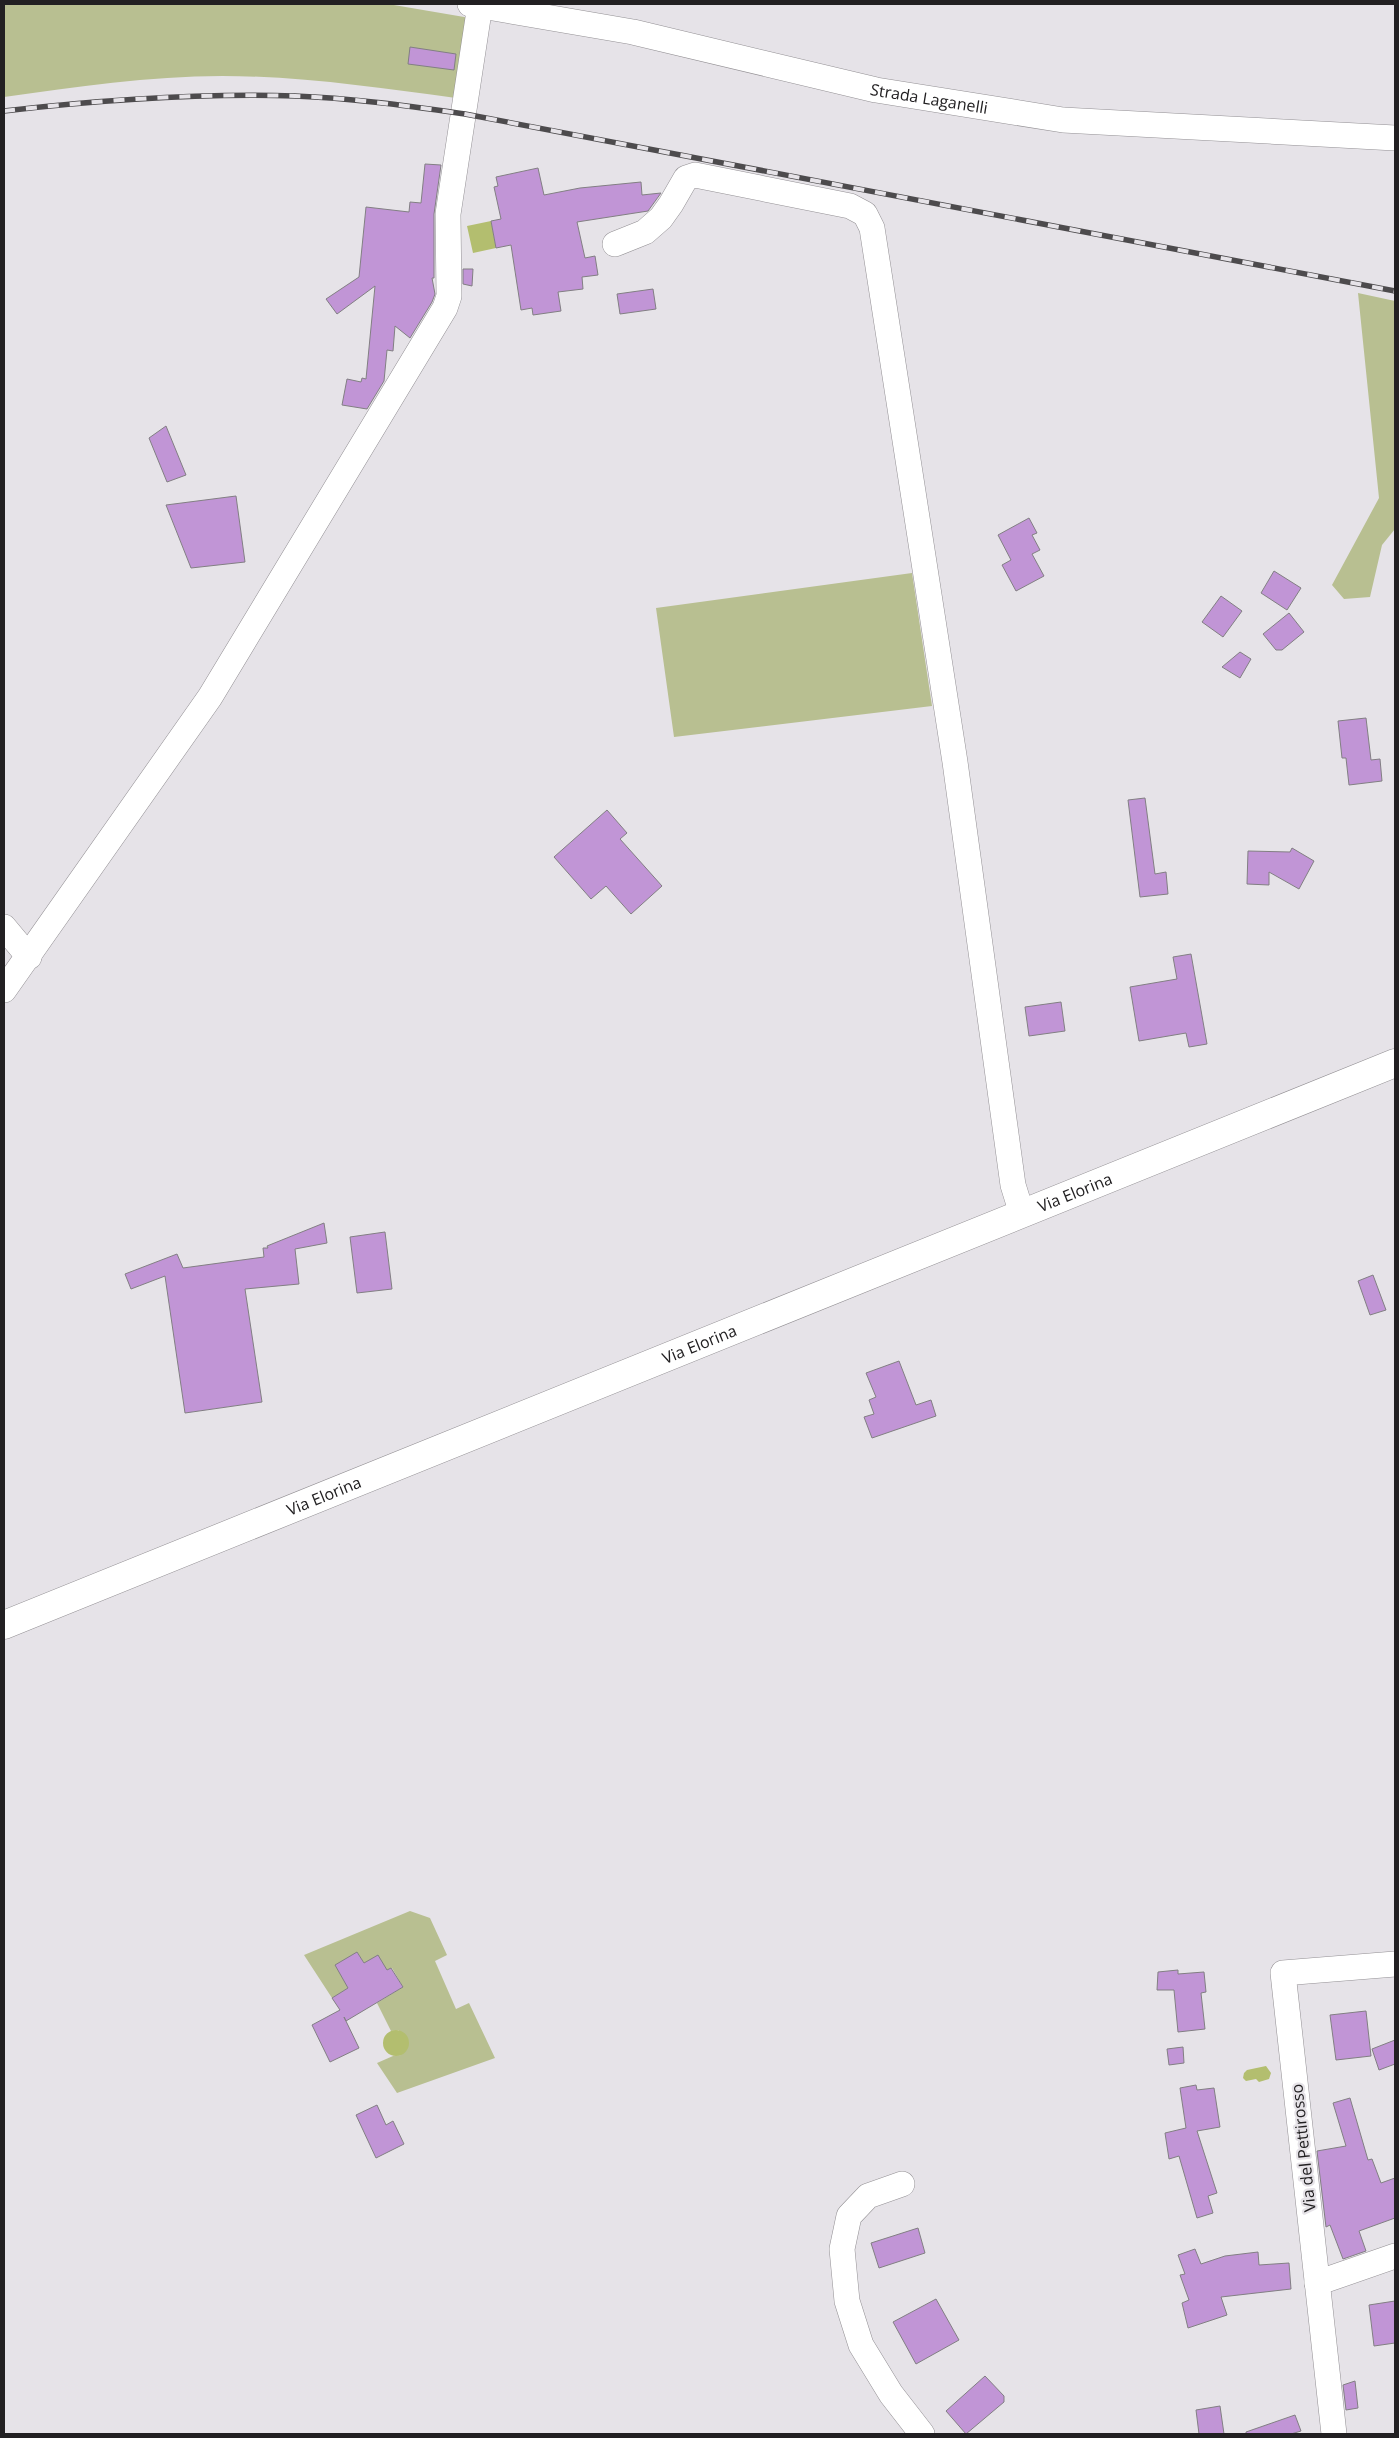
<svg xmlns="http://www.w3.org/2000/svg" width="1399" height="2438" viewBox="0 0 1399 2438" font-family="'Open Sans',sans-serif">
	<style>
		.green { fill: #b8bf91 }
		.water { fill: #b3be6f }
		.building { fill: #c195d6; stroke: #827f83 }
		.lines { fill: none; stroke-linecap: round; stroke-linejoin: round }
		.minor-casing { stroke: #939094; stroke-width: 26 }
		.major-casing { stroke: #939094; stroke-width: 29 }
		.minor { stroke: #fff; stroke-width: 25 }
		.major { stroke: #fff; stroke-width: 28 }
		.rail-casing { stroke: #4d4b4d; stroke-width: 5.5 }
		.rail { stroke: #e6e3e8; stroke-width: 4; stroke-dasharray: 11; stroke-linecap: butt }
		.labels { text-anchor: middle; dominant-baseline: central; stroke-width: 4.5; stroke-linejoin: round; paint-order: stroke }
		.street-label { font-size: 16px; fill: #222022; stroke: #e6e3e8 }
	</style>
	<rect width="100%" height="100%" fill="#e6e3e8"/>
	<path class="green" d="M4,4h384l82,14 -14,80c-77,-10 -155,-22 -234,-22 -73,0 -146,11 -218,21z
		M1358,293l37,8v228l-13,16 -12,52 -26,2 -12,-14 47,-87z
		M912,573l20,133 -258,31 -18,-129z
		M410,1911l20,7 17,37 -12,6 21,48 13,-6 26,55 -98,35 -20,-30 16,-7 8,-1 -2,-25 -8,1 -14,-28 26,-16 -11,-19 -5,2 -23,-7 -7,-11 -5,34 -20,12 -28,-43z"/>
	<path class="water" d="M491,221l5,27 -23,5 -6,-27z
		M383 2043a13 13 0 1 1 26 0a13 13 0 1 1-26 0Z
		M1266,2066l5,7 -2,6 -10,3 -3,-3 -10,2 -3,-3 1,-5 3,-3z"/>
	<path class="building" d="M410,47l46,7 -2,16 -46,-6z
		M425,164l16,1 -7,49v64h-2l3,16 -3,8 -22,36 -15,-12 -2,25 -6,-1 -3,31 -17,28 -25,-4 5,-26 14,3 1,-4 4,1 9,-93 -38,28 -11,-15 33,-22 7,-70 43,5 1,-10 11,1z
		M538,168l6,27 36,-7 61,-6 1,13 19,-2 -13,18 -71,11 8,36 10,-2 3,19 -16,2 1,12 -25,3 3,19 -28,4 -1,-7 -11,2 -10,-65 -15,3 -5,-27 10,-2 -7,-32 4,-1 -2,-9z
		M463,269h10l-1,17 -9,-2z
		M653,289l3,20 -36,5 -3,-20z
		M166,426l20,49 -19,7 -18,-44z
		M236,496l9,66 -54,6 -25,-63z
		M1029,518l8,15 -5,2 8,15 -8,4 12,22 -28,15 -14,-26 9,-5 -13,-25z
		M1274,571l27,17 -14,22 -26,-17z
		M1221,596l21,15 -19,26 -21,-15z
		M1289,613l15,19 -22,18h-6l-13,-16z
		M1240,652l11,7 -11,19 -18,-11z
		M1366,718l5,42 9,-1 2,22 -33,4 -3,-27h-4l-4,-37z
		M1145,798l10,76 11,-2 2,22 -28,3 -12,-97z
		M607,810l20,23 -7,6 42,47 -31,28 -25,-28 -15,13 -37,-42z
		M1292,848l22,13 -15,28 -30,-17v13l-22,-1 1,-33 42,1z
		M1191,954l16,90 -18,3 -3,-14 -47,8 -9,-54 47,-8 -4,-22z
		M1061,1002l4,29 -36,5 -4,-29z
		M324,1223l3,20 -32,6 4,35 -54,5 17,113 -77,11 -20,-137 -34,13 -6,-15 52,-20 6,14 81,-11 -1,-9h5l-1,-2z
		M385,1232l7,57 -35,4 -7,-56z
		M1373,1275l13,35 -16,5 -12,-34z
		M899,1361l17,44 15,-5 5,16 -64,22 -8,-21 10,-3 -5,-14 7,-3 -10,-24z
		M357,1952l7,11 14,-8 9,15 4,-2 12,19 -57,34 -2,-4 15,31 -29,14 -18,-37 28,-15 -8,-12 16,-10 -13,-23z
		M1178,1970v4l26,-2 2,20 -5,1 4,36 -27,3 -4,-42h-17l1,-18z
		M1366,2011l5,45 -35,4 -6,-45z
		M1395,2040v24l-16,6 -7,-21z
		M1183,2047l1,16 -15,2 -2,-16z
		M1196,2085l1,5 17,-2 6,39 -23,4 20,62 -9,3 5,17 -16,5 -18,-62 -10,3 -4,-26 21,-5 -6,-40z
		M1350,2098l18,62 4,-1 9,24 14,-5v40l-36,13 7,20 -23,8 -13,-34 -4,2 -9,-76 29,-5 -13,-43z
		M377,2105l9,20 7,-4 11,23 -28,14 -20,-43z
		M918,2228l7,25 -46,15 -8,-25z
		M1195,2249l6,15 24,-8 33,-4 1,13 30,-2 2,26 -70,8 6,18 -39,13 -6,-25 7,-3 -9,-25 5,-1 -7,-19z
		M936,2299l23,41 -43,24 -23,-42z
		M1395,2301v42l-21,3 -5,-41z
		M985,2376l19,20v6l-38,32 -20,-23z
		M1355,2381l3,27 -12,2 -3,-25z
		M1220,2406l4,28h-25l-3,-24z
		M1295,2415l6,16 -10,3h-45v-2z"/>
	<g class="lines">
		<g class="minor-casing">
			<g id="minor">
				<path id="s1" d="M470,4l163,28 243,58 187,30 332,18"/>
				<path d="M615,244l30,-12 16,-14 10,-14 15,-26 9,-3 155,31 15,8 7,14 83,534 58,423 9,29"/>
				<path d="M4,927l25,30"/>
				<path d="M4,990l206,-293 235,-389 4,-12 -1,-82 32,-209"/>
				<path d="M902,2184l-34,12 -19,20 -7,33 5,52 14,44 30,49 31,40"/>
				<path d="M1317,2283l78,-27"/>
				<path d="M1334,2434l-51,-461 112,-9"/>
			</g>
		</g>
		<g class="major-casing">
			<g id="major">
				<path id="s2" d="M4,1625l1391,-562"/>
			</g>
		</g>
		<use href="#minor" class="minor"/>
		<use href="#major" class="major"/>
		<g class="rail-casing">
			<path id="rail" d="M4,111c97,-11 193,-18 291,-15 57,2 113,10 170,18l930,177"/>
		</g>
		<use href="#rail" class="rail"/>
	</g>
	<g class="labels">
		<g class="street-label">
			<text stroke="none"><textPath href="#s1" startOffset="469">Strada Laganelli</textPath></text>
			<text stroke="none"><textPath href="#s2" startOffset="1155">Via Elorina</textPath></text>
			<text stroke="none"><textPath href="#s2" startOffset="750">Via Elorina</textPath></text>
			<text stroke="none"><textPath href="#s2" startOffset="345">Via Elorina</textPath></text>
			<text transform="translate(1303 2148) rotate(-96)">Via del Pettirosso</text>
		</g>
	</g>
	<rect width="1399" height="2438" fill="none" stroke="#222022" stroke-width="10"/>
</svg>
